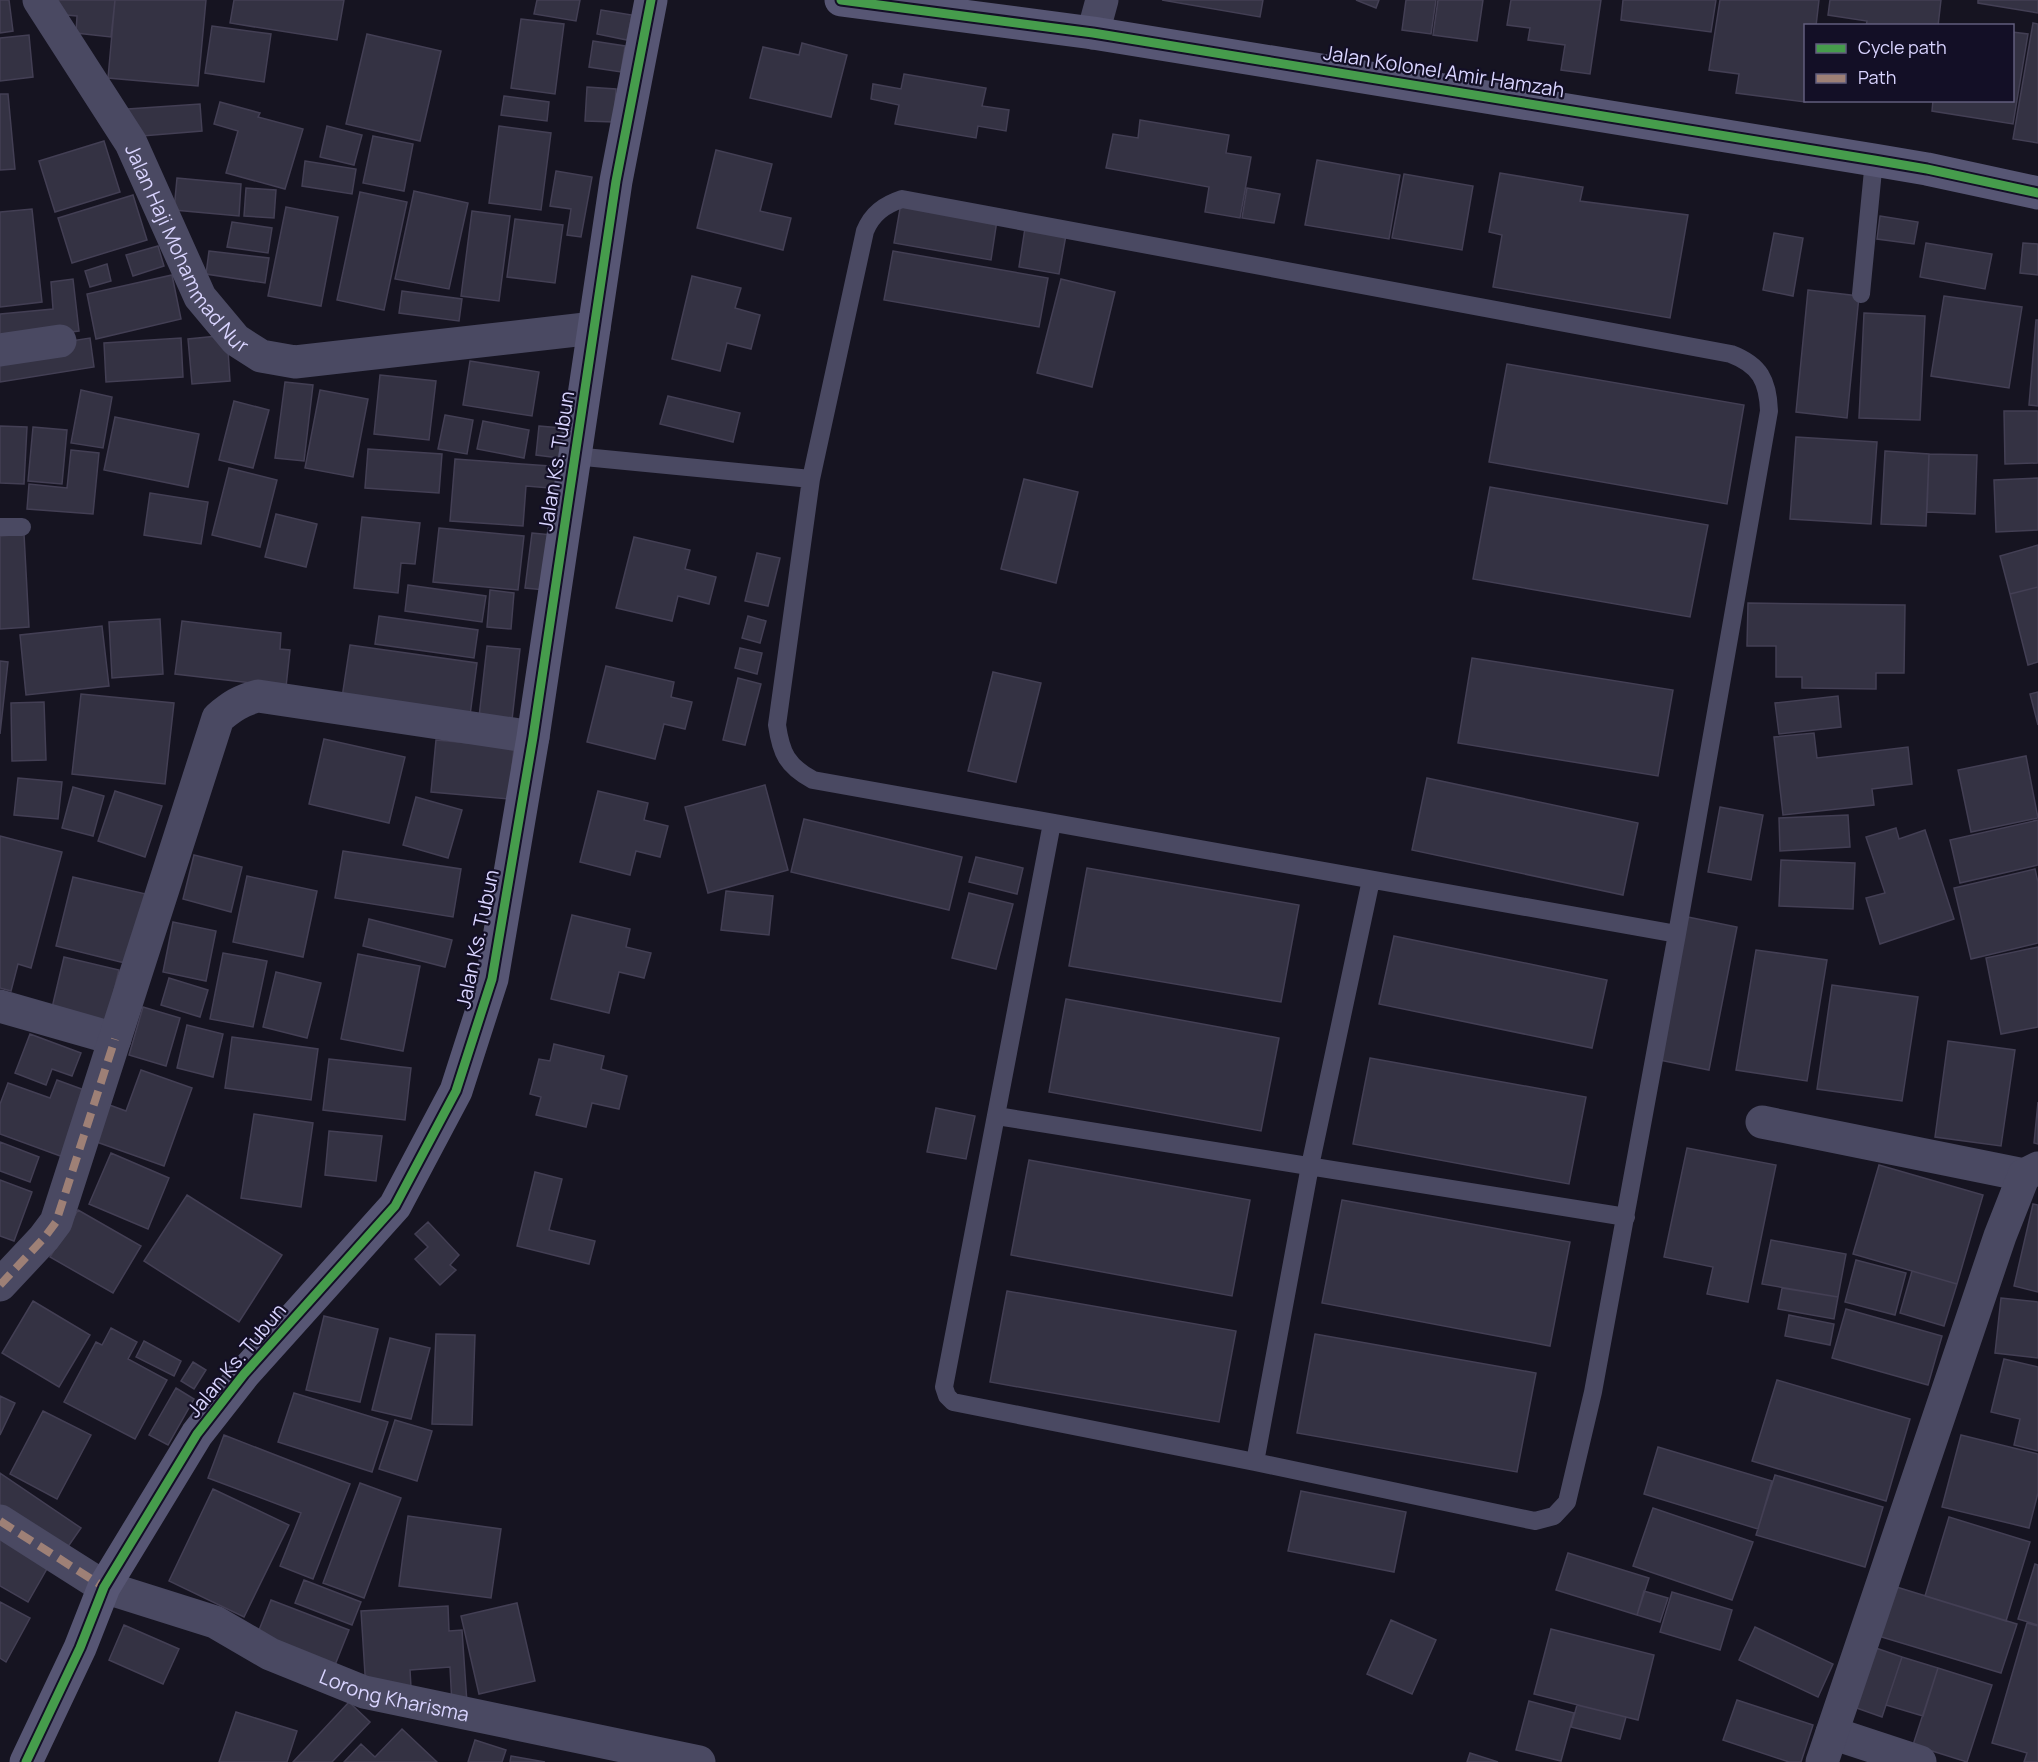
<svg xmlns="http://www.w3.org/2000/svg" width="2038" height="1762" viewBox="0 0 2038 1762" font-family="Manrope,sans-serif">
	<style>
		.building { fill: #343243; stroke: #433f54; stroke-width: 1.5 }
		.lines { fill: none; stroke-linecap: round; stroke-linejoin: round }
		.lane { stroke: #4a4962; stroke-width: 18 }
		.street { stroke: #4a4962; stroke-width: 33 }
		.secondary { stroke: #575674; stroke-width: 33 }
		.quiet { stroke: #9e8076; stroke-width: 8; stroke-dasharray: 15 8; stroke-linecap: butt }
		.cycleway-casing { stroke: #130f26; stroke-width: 13 }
		.cycleway { stroke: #469c4c; stroke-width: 9 }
		.labels { text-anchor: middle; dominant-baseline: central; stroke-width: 4.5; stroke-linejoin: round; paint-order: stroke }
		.street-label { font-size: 20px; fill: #d9d4ff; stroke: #130f26 }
	</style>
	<rect width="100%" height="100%" fill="#161421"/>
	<path class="building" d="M0,0h9l4,31 -13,2z
		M56,0h59l-4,37 -35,-4 1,-17 -22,-2z
		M115,0h91l-8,86 -90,-8z
		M234,0h110l-7,40 -107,-17z
		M537,0h43l-4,21 -42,-7z
		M1162,0h101l-3,17z
		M1356,0h23l-3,8z
		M1406,0h30l-5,34 -29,-4z
		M1438,0h45l-6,41 -44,-6z
		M1511,0h90l-11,74 -29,-4 4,-25 -37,-5 2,-12 -23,-3z
		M1623,0h93l-5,32 -90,-12z
		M1720,0h99l-3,26h-10l-1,76 -69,-9 3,-19 -30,-4z
		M1830,0h111l-3,26h-72l1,-5 -39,-6z
		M1978,0h60v13l-60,-10z
		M601,10l31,5 -5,25 -30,-6z
		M521,19l43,5 -9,70 -44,-6z
		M2033,23l5,1v119l-25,-4z
		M212,26l59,8 -7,48 -59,-9z
		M2012,32l16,2 -15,90 -81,-13 1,-11h79z
		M367,34l74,17 -21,90 -74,-17z
		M29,35l4,42 -33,4v-43z
		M593,41l32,5 -4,26 -32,-5z
		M802,43l45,12 -16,62 -81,-19 13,-51 36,8z
		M904,74l82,14 -4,18 27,4 -3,21 -28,-5 -2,12 -81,-14 4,-19 -28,-6 2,-15 28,5z
		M587,87l29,2 -2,33 -29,-1z
		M0,94h8l7,75 -15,1z
		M504,96l45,6 -2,19 -46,-6z
		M220,102l40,11 -2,4 45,12 -18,60 -59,-16 12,-42 -24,-7z
		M200,104l2,27 -72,6 -2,-28z
		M1140,120l89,15 -3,18 25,4 -11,61 -35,-6 4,-25 -103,-19 7,-34 25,4z
		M327,126l35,9 -8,30 -34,-8z
		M499,126l52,7 -10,77 -52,-7z
		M373,136l40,8 -9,47 -41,-8z
		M104,141l16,51 -65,20 -16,-51z
		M716,150l56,14 -12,47 31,7 -8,32 -86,-22z
		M1317,160l83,15 -11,64 -84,-14z
		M305,161l51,8 -4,25 -50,-8z
		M556,171l36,6 -11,60 -14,-2 4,-26 -21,-3z
		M1500,173l83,14 -3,14 108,14 -18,103 -177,-31 9,-52 -13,-3z
		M1404,174l69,12 -11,64 -70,-12z
		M177,178l64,6 -2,32 -65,-6z
		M246,188l30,2 -2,28 -30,-2z
		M1247,188l33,6 -6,29 -32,-5z
		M414,191l54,12 -19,86 -54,-10z
		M360,192l47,10 -23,108 -47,-10z
		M133,195l14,45 -75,23 -14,-45z
		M901,203l96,17 -6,40 -97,-17z
		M286,207l52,10 -17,89 -53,-10z
		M32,209l10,93 -42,5v-95z
		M472,211l38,5 -11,85 -38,-5z
		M1880,216l38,6 -4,22 -37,-5z
		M515,219l48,6 -8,58 -48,-6z
		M232,222l40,6 -4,25 -41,-6z
		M1025,228l41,7 -7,39 -40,-7z
		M1774,233l29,5 -10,58 -30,-6z
		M1926,243l66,11 -7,35 -65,-12z
		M2023,243l15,1v31l-18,-2z
		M158,246l6,20 -31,10 -7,-21z
		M209,251l60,7 -4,25 -59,-9z
		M893,251l155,27 -9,49 -155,-27z
		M107,264l4,17 -21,6 -5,-16z
		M172,275l9,44 -85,20 -9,-45z
		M692,276l49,12 -6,20 25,7 -9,34 -24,-6 -7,28 -48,-12z
		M73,279l6,52 -79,9v-26l53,-5 -2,-27z
		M1061,279l54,13 -23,95 -55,-14z
		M1808,290l51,6 -12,122 -51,-6z
		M402,291l60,8 -3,22 -60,-8z
		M1944,296l78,11 -13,81 -78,-12z
		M1864,313l61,3 -5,104 -61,-2z
		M2036,320h2v86l-9,-1z
		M227,335l3,46 -38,3 -4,-45z
		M90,338l4,29 -94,15v-30z
		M181,338l2,39 -77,5 -2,-39z
		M470,361l69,11 -7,44 -69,-11z
		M1507,364l237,41 -17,99 -238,-42z
		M380,375l56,6 -7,59 -55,-6z
		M285,382l28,3 -9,76 -29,-3z
		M81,390l31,7 -9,51 -32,-5z
		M320,390l48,9 -15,78 -48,-9z
		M668,396l72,17 -7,29 -73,-18z
		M234,401l35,9 -16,58 -34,-8z
		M2004,411h34v52l-33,1z
		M445,415l28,5 -6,34 -29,-5z
		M115,417l84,17 -11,53 -84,-17z
		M483,421l46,9 -5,28 -47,-9z
		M0,426l27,1 -3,57 -24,-1z
		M539,426l23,2 -3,30 -23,-3z
		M33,427l34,3 -5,54 -34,-3z
		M1796,437l81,5 -6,82 -81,-5z
		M368,449l74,5 -3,39 -74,-5z
		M71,450l28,3 -6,61 -66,-5 2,-25 38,4z
		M1885,451l44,3 -3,72 -45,-2z
		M1929,454l48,1 -2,59 -48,-2z
		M455,459l109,8 -2,22 -36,-3 -3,40 -73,-5z
		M229,468l48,12 -17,67 -48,-12z
		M2038,478v52l-42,2 -2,-52z
		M1024,479l54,13 -22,91 -55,-14z
		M1490,487l218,38 -18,92 -217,-38z
		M150,493l58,9 -7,42 -57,-9z
		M276,514l41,10 -11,43 -41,-10z
		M362,517l58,6 -5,41 -14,-1 -3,30 -44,-5z
		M439,528l85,8 -6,54 -85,-8z
		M532,533l20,2 -7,55 -20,-2z
		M24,534l5,93 -29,2v-93z
		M634,537l56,13 -5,19 31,8 -7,27 -31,-8 -6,25 -56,-13z
		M2038,545v42l-28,7 -10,-38z
		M757,553l23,5 -12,48 -23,-5z
		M408,585l78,11 -4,26 -77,-11z
		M2038,587v75l-10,3 -18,-71z
		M490,590l24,3 -3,36 -24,-2z
		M1748,603l157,2 -1,68h-28v16l-74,-1v-11h-26v-31h-29z
		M379,616l99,14 -4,28 -99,-14z
		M748,616l18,5 -6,22 -18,-5z
		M160,619l3,55 -51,4 -3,-56z
		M182,621l99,12 -1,16 10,1 -4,37 -111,-13z
		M102,626l7,60 -83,9 -6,-60z
		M350,645l127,18 -8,60 -128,-19z
		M487,646l33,3 -8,71 -33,-3z
		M740,648l22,5 -5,21 -22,-6z
		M1472,658l201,32 -15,86 -200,-33z
		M0,661l8,1 -8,72z
		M606,666l68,16 -3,15 21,5 -7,27 -21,-5 -9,35 -68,-17z
		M993,672l48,11 -25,99 -48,-11z
		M738,678l23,6 -16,61 -22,-5z
		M2038,692v33l-8,-31z
		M81,694l93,9 -9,81 -93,-10z
		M1838,696l3,31 -62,7 -4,-31z
		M44,702l2,58 -34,1 -1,-58z
		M1814,733l3,25 91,-11 4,37 -40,5 2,16 -91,10 -9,-78z
		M324,739l81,18 -16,66 -80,-19z
		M436,740l78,7 -5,52 -78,-7z
		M2026,756l12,62 -67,14 -13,-62z
		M18,778l44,4 -4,37 -44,-4z
		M1427,778l211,45 -15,72 -211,-45z
		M765,785l23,85 -80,23 -23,-86z
		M73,787l31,9 -11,40 -31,-8z
		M115,791l47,15 -17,51 -47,-16z
		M598,791l50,12 -4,17 24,6 -8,31 -24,-6 -6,24 -50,-13z
		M416,797l46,13 -14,48 -45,-13z
		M1720,807l43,8 -12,65 -43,-8z
		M1848,815l2,32 -70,4 -1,-33z
		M804,819l158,38 -13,53 -158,-38z
		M2038,820v45l-78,18 -10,-43z
		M1896,828l3,11 26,-9 29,89 -74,25 -14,-46 19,-5 -19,-56z
		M0,836l62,16 -31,116 -13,-4 -7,27 -11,-3z
		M343,851l118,18 -8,48 -118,-19z
		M194,855l48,12 -11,45 -48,-13z
		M976,857l47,11 -6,26 -48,-12z
		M1781,860l74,3 -2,46 -74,-3z
		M1087,868l212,37 -18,97 -212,-36z
		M2035,869l3,13v61l-67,16 -17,-71z
		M247,876l70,15 -14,66 -70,-15z
		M73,877l77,18 -17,70 -77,-19z
		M726,891l47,5 -4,39 -48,-5z
		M969,893l44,11 -17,65 -44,-11z
		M572,915l58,14 -4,18 25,6 -7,25 -25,-6 -10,41 -58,-14z
		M1688,917l49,10 -28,143 -50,-10z
		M369,919l83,21 -7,27 -82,-21z
		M173,922l43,9 -10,50 -43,-9z
		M1394,936l213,44 -15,68 -213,-44z
		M2038,947v80l-37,7 -15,-76z
		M1756,950l71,10 -20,121 -71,-11z
		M223,953l44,8 -14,66 -43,-8z
		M358,954l62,12 -17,85 -62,-12z
		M64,957l55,13 -13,54 -55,-12z
		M276,972l45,11 -14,55 -44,-11z
		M169,978l39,12 -8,27 -39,-12z
		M1832,985l86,12 -16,104 -85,-12z
		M1066,999l213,39 -18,93 -212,-39z
		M143,1007l37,11 -14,48 -37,-11z
		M187,1025l36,9 -10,43 -36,-9z
		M30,1034l51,19 -9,23 -20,-7 -6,16 -31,-12z
		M232,1037l86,12 -7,51 -86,-12z
		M1948,1041l67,9 -14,96 -66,-9z
		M554,1044l50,12 -3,13 26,7 -8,33 -27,-6 -6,24 -50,-12 5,-18 -11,-3 9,-35 11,2z
		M1370,1058l216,39 -17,87 -216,-40z
		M329,1059l82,9 -6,52 -82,-10z
		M141,1070l51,18 -28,78 -73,-26 13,-37 22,8z
		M57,1080l30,11 -24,66 -63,-23v-30l8,-21 42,15z
		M2038,1102v42l-4,-1z
		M936,1108l39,8 -9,43 -39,-7z
		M254,1114l59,9 -12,84 -60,-9z
		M329,1131l53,5 -6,45 -51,-6z
		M0,1142l39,15 -9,25 -30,-11z
		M1687,1148l89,17 -28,137 -41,-8 6,-27 -49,-10z
		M111,1153l58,25 -21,51 -59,-25z
		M1029,1160l221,40 -18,96 -221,-41z
		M1879,1165l104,30 -26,89 -104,-30z
		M535,1172l27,7 -13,51 46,11 -6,23 -72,-18z
		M0,1180l32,12 -18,49 -14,-5z
		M187,1195l95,60 -43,67 -95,-61z
		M1342,1200l228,42 -20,104 -228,-43z
		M2033,1204l5,1v87l-24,-6z
		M78,1210l63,36 -28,47 -63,-36z
		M428,1222l31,33 -9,10 6,5 -16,15 -25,-26 13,-12 -13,-13z
		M1771,1240l75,14 -8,43 -76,-13z
		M1856,1260l50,13 -11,42 -50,-13z
		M1912,1271l45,13 -13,42 -44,-13z
		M1782,1288l56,9 -4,22 -56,-10z
		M1007,1291l229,40 -17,91 -229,-40z
		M2001,1298l37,4v56l-43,-5z
		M33,1301l57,34 -31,52 -57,-34z
		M1846,1309l96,27 -14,49 -96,-27z
		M1789,1315l45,9 -4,21 -45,-9z
		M324,1316l54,13 -18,73 -54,-12z
		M111,1328l26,14 -9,17 39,21 -32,59 -71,-37 32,-60 6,3z
		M436,1334l39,1 -3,90 -40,-1z
		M1315,1334l221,39 -19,99 -220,-39z
		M390,1338l40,10 -19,71 -39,-9z
		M144,1341l37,20 -7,15 -38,-19z
		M2004,1359l34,8v84l-24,-6 6,-26 -29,-7z
		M193,1362l13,8 -12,19 -13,-8z
		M1777,1380l133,39 -24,82 -134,-40z
		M176,1388l18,11 -26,46 -19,-10z
		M294,1393l94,29 -16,50 -94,-30z
		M0,1396l15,7 -15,32z
		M43,1411l48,24 -34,64 -47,-25z
		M395,1420l37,11 -15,50 -38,-12z
		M224,1435l126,49 -37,95 -33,-13 21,-53 -93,-35z
		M1961,1435l77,19v39l-9,35 -87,-21z
		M1658,1447l114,34 -14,48 -114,-35z
		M0,1473l81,55 -16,23 -65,-44z
		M1775,1475l108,32 -18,60 -109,-32z
		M360,1483l41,15 -37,100 -41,-15z
		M213,1489l76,36 -45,92 -75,-36z
		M1301,1491l105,21 -12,60 -106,-21z
		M1653,1508l100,34 -21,58 -99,-34z
		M408,1516l93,13 -10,69 -92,-12z
		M1949,1517l81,25 -24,79 -81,-25z
		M0,1530l52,30 -24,42 -28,-16z
		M1568,1553l81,25 -12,37 -81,-25z
		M2035,1564l3,1v60l-20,-6z
		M304,1580l57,22 -9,23 -57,-22z
		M1890,1585l127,39 -16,49 -126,-38z
		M1644,1591l24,7 -8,24 -23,-7z
		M1672,1592l60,18 -12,40 -60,-18z
		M271,1600l78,30 -14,35 -78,-30z
		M0,1602l30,16 -24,44 -6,-4z
		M517,1603l18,78 -56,13 -18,-78z
		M448,1606l1,25 13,-1 5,73 -15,2 -2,-38 -40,3 1,17 -45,3 -5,-79z
		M1391,1620l45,20 -24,54 -45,-20z
		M2027,1623l11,3v136h-14l3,-9 -35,-10z
		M124,1625l55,24 -16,35 -54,-24z
		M1755,1627l78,37 -15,33 -79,-37z
		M1551,1629l103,26 -16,65 -104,-26z
		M1870,1646l32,11 -20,60 -31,-11z
		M1902,1657l36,11 -15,48 -37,-11z
		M1938,1668l54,17 -25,77 -54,-17z
		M1737,1700l76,25 -12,37h-12l-66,-22z
		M1529,1701l45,12 -13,48 -45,-11z
		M349,1702l21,20 -38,40h-39z
		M1577,1705l49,12 -6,22 -49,-12z
		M236,1712l61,19 -10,31h-68z
		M402,1729l35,33h-93l17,-18 14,13z
		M475,1740l31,10 -4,12h-34z
		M1470,1753l28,9h-31z
		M511,1756l34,6h-35z"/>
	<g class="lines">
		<path class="lane" d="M1861,294l13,-134
			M574,456l237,23 54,-248c7,-17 19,-26 37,-32l829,155c29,11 37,27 38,57l-92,523 -84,458 -26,110 -13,14 -19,5 -280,-59 -302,-60 -6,-6 -3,-9 108,-564
			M811,479l-34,246c4,28 10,41 36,55l864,154
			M0,527h22
			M997,1116l629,101
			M1255,1462l55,-296 61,-286"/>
		<g class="street">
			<path id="s1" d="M39,0l92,143 69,154 36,43 25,16 34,6 299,-34"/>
			<path d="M1093,33l9,-33"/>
			<path d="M0,350l60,-9"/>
			<path d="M0,1006l115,33"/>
			<path d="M1762,1122l262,53"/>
			<path d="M0,1285l44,-47 12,-16 162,-504c13,-11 23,-18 40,-22l275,41"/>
			<path id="s2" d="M0,1521l104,66 111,35 55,32 94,38 335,70"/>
			<path d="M1832,1733l88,29"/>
			<path d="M1822,1762l178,-526 24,-61 14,-7"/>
		</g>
		<path class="secondary" d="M841,0l252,33 781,127 53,9 111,24
			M26,1762l54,-114 24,-61 93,-153 47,-60 151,-168 61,-115 36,-112 41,-242 83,-556 35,-181"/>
		<path class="quiet" d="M0,1285l44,-47 12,-16 59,-183
			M0,1521l104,66"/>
		<g class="cycleway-casing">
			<path id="cycleway" d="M841,0l252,33 781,127 53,9 111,24
				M26,1762l54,-114 24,-61 93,-153 47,-60 151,-168 61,-115 36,-112 41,-242 83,-556 35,-181"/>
		</g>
		<use href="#cycleway" class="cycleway"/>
	</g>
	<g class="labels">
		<g class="street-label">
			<text transform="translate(1444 71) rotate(9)">Jalan Kolonel Amir Hamzah</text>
			<text stroke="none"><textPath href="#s1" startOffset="290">Jalan Haji Mohammad Nur</textPath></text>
			<text transform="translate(556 461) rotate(-81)">Jalan Ks. Tubun</text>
			<text transform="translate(477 939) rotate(-78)">Jalan Ks. Tubun</text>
			<text transform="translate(236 1360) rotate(-50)">Jalan Ks. Tubun</text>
			<text stroke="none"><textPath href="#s2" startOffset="435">Lorong Kharisma</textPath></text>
		</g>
	</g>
	<rect x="1804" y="24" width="210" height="78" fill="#130f26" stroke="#625e7d" stroke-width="1.5"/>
	<rect x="1816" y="44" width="30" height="9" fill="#469c4c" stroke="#625e7d" stroke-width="1.5"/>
	<text x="1858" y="54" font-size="18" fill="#d9d4ff">Cycle path</text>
	<rect x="1816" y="74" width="30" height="9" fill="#9e8076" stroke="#625e7d" stroke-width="1.5"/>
	<text x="1858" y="84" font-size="18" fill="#d9d4ff">Path</text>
</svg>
